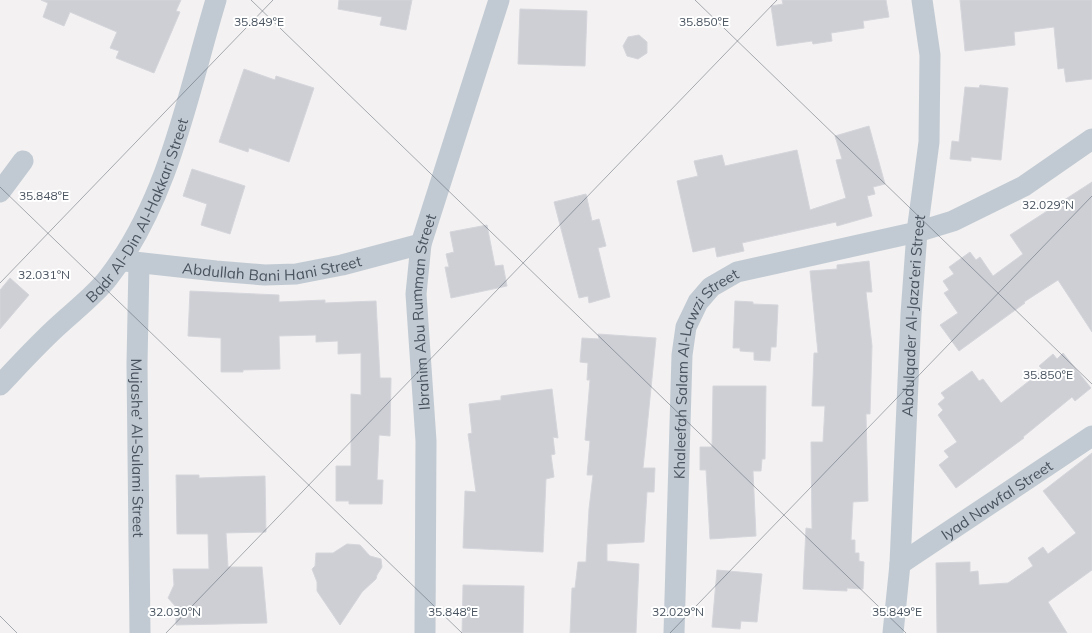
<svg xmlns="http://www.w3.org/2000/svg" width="1092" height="633" viewBox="0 0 1092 633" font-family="Mulish,sans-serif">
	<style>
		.building { fill: #cdcfd5; stroke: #d5d6dc }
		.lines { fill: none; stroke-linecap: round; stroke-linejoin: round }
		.street { stroke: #c1cad3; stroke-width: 21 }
		.ticks { fill: none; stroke: #48535f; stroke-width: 1; stroke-opacity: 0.45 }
		.labels { text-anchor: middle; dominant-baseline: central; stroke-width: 4; stroke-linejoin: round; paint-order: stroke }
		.street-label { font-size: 15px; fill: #48535f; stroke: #fff }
		.ticks-label { font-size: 12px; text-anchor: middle; fill: #48535f; stroke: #fff; stroke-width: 4; stroke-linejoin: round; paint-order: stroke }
	</style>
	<rect width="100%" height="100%" fill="#f3f1f1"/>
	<path class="building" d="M41,0h140l-5,11 4,1 -26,61 -38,-15 3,-7 -9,-3 7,-16 -47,-20 -6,14 -21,-9 5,-14z
		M339,0h73l-6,30 -26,-5 2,-8 -44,-8z
		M782,0h104l3,17 -26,4 1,7 -33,5 1,8 -19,3 -1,-3 -35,5 -6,-40 12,-2z
		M960,0h132v79l-26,3 -2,-14 -6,1 -4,-42 -40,5 1,13 -50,6z
		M520,9l67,2 -2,55 -67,-2z
		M639,35l8,7v11l-9,6 -11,-3 -4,-10 5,-9z
		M244,69l31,11 1,-4 38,12 -25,74 -40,-14 -1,4 -29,-10z
		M980,85l28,3 -7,72 -30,-3v4l-21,-2 2,-18 7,1 6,-55 14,1z
		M869,126l16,58 -12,3 2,7 -8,2 5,20 -35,10 -1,-4 -94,21 2,8 -27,6 -2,-10 -22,5 -16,-71 21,-5 -4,-15 28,-6 3,11 72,-16 13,60 36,-12 -10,-38 6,-1 -7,-23z
		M192,169l53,17 -15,48 -29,-9 6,-21 -24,-8z
		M1092,182v150l-34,-52 -34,22 1,1 -66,48 -19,-26 18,-12 -14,-20 5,-3 -6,-9 11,-7 -5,-7 21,-15 6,8 4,-3 13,19 30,-22 -13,-19z
		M586,194l6,27 7,-2 7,27 -8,2 12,49 -21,6 -1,-7 -9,2 -25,-96z
		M487,225l8,41 8,-1 4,21 -56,12 -6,-31h4l-3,-13 8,-2 -4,-20z
		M869,261l3,31h-6l6,54 -2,68h-4l2,87 -15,1 -2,38h4v13h4v8l5,1 -1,27 -16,-1v3l-44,-2 3,-61 6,1 -1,-87h12l2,-36h-13l2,-53h4l-8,-82 27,-2v-4z
		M10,278l19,17 -29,34v-39z
		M190,291l89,4v7l46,-2v3l51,-2 4,77h11l-1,58 -11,-1 -2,45h6l-1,24h-33v-3h-13v-35h15v-72l10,1v-42l-23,1v-13l-22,1v-7l-37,1 1,33 -37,1v2h-22v-34l-33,-2z
		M735,301l18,1v2l25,1 -2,42h-5l-1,14 -16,-1v-8l-14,-1v-3h-7z
		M598,334l58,4 -13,130h12l-1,24h-7l-3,50 -37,2v17l32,3 -3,69h-66l2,-45h3l3,-26h8l3,-53 4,-34h-6l3,-34 -5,-1 5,-60h-3l1,-17 -8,-1 2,-24 17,1z
		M1063,353l28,35 -16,13 -3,-4 -49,40 1,1 -68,50 -17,-23 10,-8 -5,-6 13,-9 -19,-27 5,-5 -5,-6 7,-6 -4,-5 31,-22 7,10 4,-2 18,24 42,-33 -4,-4 14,-12 4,5z
		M713,386h53l-1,73h-3l-1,12h-8l3,65 -46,3 -4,-69h-6v-23h12z
		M552,389l6,49 -5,-1 2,17 -4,1 3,22 -8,2 -3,73 -80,-4 2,-57 11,1 -8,-58 4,-1 -3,-29 32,-4v-4z
		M1092,453v117l-44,32 19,31h-130l-1,-70 34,-1v10l8,-1 1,14 29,-2 25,-17 -5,-8 15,-11 5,7 28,-21 -33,-42z
		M176,475h23v3l66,-2 1,56 -40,1 2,34h34l5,56 -91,2v-18l-8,-9 6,-13 -1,-16h36l-1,-35h-31z
		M347,544l13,1 10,11 11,3 1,8 -5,8 -1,4 -14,13 -22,33 -23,-34v-9l-5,-13 3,-3 1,-13h17z
		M717,570l45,4 -5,48 -16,-1 -1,8 -28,-2z
		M463,585l61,1 -1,47h-61z"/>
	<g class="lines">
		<g class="street">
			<path d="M0,192l23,-31"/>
			<path id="s1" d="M125,261l91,10 49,4 31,-1 46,-9 79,-21"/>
			<path id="s2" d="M139,263l-2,101 3,269"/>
			<path id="s3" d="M0,385c19,-20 38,-41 59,-60 15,-14 37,-31 49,-47 61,-78 80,-185 108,-278"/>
			<path id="s4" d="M900,564l192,-128"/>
			<path id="s5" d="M425,633l1,-192 -10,-147 5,-50 78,-244"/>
			<path id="s6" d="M674,633l8,-278 4,-28 12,-25 13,-15 26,-15 180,-40 36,-11 71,-35 68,-47"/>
			<path id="s7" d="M893,633l7,-69 11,-250 6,-82 12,-90 1,-87 -8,-55"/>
		</g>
	</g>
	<path class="ticks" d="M251,0l655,633M695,0l397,384M0,187l462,446M0,283l273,-283M0,616l17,17M166,633l611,-633M670,633l422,-437"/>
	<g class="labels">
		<g class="street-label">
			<text stroke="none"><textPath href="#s3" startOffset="226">Badr Al-Din Al-Hakkari Street</textPath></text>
			<text stroke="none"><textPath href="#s1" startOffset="148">Abdullah Bani Hani Street</textPath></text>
			<text stroke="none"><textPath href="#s5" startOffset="322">Ibrahim Abu Rumman Street</textPath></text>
			<text stroke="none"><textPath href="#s7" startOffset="318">Abdulqader Al-Jaza‘eri Street</textPath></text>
			<text stroke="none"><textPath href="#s6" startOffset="269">Khaleefah Salam Al-Lawzi Street</textPath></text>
			<text stroke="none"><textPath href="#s2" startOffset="185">Mujashe‘ Al-Sulami Street</textPath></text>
			<text stroke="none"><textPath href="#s4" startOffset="116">Iyad Nawfal Street</textPath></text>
		</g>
	</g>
	<g class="ticks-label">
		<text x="259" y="26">35.849°E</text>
		<text x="704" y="26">35.850°E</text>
		<text x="44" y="200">35.848°E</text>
		<text x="1048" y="209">32.029°N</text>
		<text x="44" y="279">32.031°N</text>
		<text x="1048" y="379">35.850°E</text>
		<text x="175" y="616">32.030°N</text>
		<text x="678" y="616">32.029°N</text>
		<text x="453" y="616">35.848°E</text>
		<text x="897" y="616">35.849°E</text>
	</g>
</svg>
